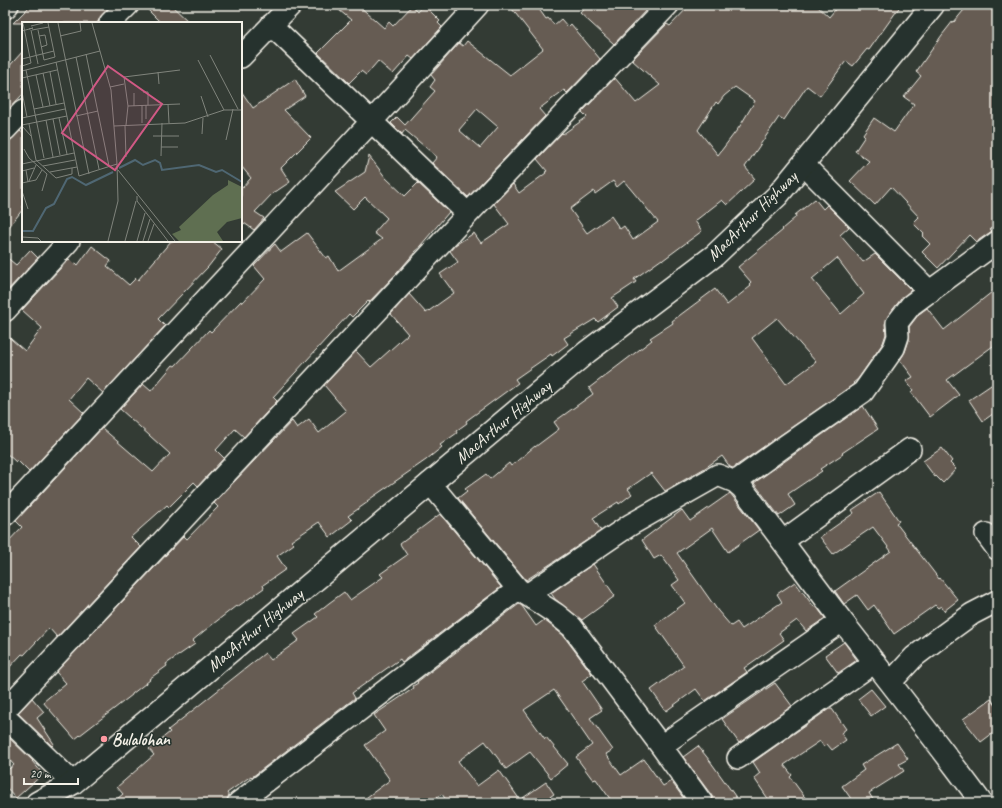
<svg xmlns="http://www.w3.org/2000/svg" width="1002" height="808" viewBox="0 0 1002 808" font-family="Caveat,sans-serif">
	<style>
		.building { fill: #665b52; stroke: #f4f1e8; fill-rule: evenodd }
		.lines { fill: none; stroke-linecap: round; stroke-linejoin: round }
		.minor-casing { stroke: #f4f1e8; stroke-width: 24 }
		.highway-casing { stroke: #f4f1e8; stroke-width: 25 }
		.minor { stroke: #26332d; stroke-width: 21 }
		.highway { stroke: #26332d; stroke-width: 22 }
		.poi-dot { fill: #ff9aa2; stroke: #26332d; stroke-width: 1.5 }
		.labels { text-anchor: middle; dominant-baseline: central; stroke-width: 3; stroke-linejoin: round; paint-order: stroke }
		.street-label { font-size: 17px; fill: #f4f1e8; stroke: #26332d }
		.poi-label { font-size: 17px; font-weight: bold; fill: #f4f1e8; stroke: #26332d; text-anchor: start }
		.inset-river { fill: none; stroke: #4f6773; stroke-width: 2 }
		.inset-road { fill: none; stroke: #80847c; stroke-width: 1 }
		.view { fill: #d15985; fill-opacity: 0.15; stroke: #d15985; stroke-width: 2 }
		.inset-edge { fill: none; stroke: #f4f1e8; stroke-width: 2 }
	</style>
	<rect width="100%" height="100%" fill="#333b34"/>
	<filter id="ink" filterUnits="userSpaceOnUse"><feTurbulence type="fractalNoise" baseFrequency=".025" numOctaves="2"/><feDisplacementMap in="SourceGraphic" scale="8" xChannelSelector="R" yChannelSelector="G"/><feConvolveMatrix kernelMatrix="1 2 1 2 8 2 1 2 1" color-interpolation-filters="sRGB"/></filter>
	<g filter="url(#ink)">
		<path class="building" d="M31,5h80l-9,10 -5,8h-84z
			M143,5h28l19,18h-29z
			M333,5h25l26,23 5,-6 4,4 19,-20 6,6 6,-7 16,16 -2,2 4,4 -29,32 -4,-3 -16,18 -15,-13 -12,14 -5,-4 -12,12 -31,-30 33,-33z
			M509,5h27l10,14 2,-1 6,7 7,-6 7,8 3,-3 29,35 -33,34 -3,-3 -25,19 6,7 -77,81 -36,-34 5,-6 -32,-27 -3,4 -11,-11 6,-6 8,8 30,-34 -5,-4 5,-7 -4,-5 28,-32 4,3 4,-5 43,34 33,-26zM477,109l21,18 -18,21 -21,-18z
			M587,5h58l3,3 -34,36 -34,-31z
			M690,5h126l13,12 10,-12h62l-32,45 -2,-1 -14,17 -7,-5 -26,35 -13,-10 -23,34 -5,-3 -34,50 10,12 -28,26 -5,-5 -27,21 7,10 -39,29 -1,-1 -28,20 2,3 -24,16 6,9 -20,15 -3,-3 -31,19 4,6 -16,12 -1,-2 -36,25 3,4 -52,38 1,2 -11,8 1,2 -17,12 2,2 -16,13 -59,41 1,1 -20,14 4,4 -22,17 -11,-15 -28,19 3,3 -17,12 9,13 -23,16 1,3 -27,19 -1,-1 -32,25 -12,10 3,3 -29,20 1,2 -18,13 1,1 -18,14v1l-57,44 -32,-37 23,-19 -10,-11 128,-136 3,3 31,-32 -4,-4 78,-82 5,7 12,-9 10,14 27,-22 -22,-26 32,-34 15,16 37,-33 -17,-20 18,-20 17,19 28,-20 -14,-19 18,-12 -8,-11 5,-6 19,-12 7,10 28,-19 -15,-20 19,-20 6,9 27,-20 -1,-1 2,-1 -10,-12 25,-26 1,1 24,-17 -5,-5 33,-34 21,25 24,-18 -28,-25 35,-36 3,2zM735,87l20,14 -15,25 -22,29 -20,-25 18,-28 2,2 6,-8zM613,181l4,6 7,-6 34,41 -25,18 -9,-14 -4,3 -9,-13 -24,17 -17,-24 24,-18 1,3z
			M968,5h29v219l-7,5 2,2 -16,11 -7,-7 -31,33 -16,-16 8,-8 -8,-8 2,-2 -11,-11 6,-6 -28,-30 -16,18 -25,-24 19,-20 -14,-10 10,-15 -2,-2 11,-16 20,14 20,-28 -10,-7 17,-21 -5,-4 26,-37 11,-14 1,1z
			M23,51v43l-18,19v-42z
			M295,79l10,17 -21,14 27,28 -30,30 9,14 -18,12 -17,18 9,6 -3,4 -7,8 -10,-7 -3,3v-37l10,-11 -10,-12v-75l12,17z
			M20,131l3,2v76l-18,23v-90l4,-1 4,-3z
			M369,156l17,22 19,18 13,-13 31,29 -51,60 -29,30 -1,-1 -16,16 -3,-3 -76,83 4,4 -33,36 -9,-8 -19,21 8,8 -26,28 -4,-4 -25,25 -2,-2 -36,32 10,10 -84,90 -8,-9 -25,27 -2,-1 -17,18v-127l17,-18 -6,-6 86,-93 51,44 17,-18 -50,-45 23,-25 8,7 22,-26 2,1 34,-36 2,2 30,-31 1,2 23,-24 -11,-13 21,-22 6,8 26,-19 19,25 3,-2 9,15 44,-32 -8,-6 13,-15 -22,-21 -12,12 -18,-17 30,-20z
			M815,199l8,10 4,-4 22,22 -9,8 23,27 12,-8 36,36 -9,8 -14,18 -3,8 1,10 -3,9 -25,36 -5,4 1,1 -121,84 -3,-1 -8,-11 -17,12 -40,23 -14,-18 -23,16 4,5 -13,10 -1,-2 -25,16 8,13 -75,49 -68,-82 9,-7 -2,-2 21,-15 4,5 19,-16 2,3 24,-20v1l24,-18 -5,-7 39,-28 -4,-6 63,-48 -2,-2 23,-15 -1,-2 43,-32 12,16 24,-19 -2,-2 2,-2 -13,-15 45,-37 -1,-1 14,-12 -1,-2zM837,258l27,36 -23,20 -29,-35zM777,318l39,44 -30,22 -34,-46z
			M171,241h41l10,8 -14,18 -50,52 7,7 -62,67 -17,-15 -17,21 15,14 -55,59 -12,-12 -1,2 -11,-10v-118l20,17 17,-23 -20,-18 47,-51 5,5 2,-1 2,2 14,-19 19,15 -4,5 22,19 7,-7 2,2z
			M30,250l8,8 -33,35v-37l11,9z
			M997,288v55l-50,37 12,15 -29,22 -19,-25 2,-2 -7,-9 7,-4 -13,-17 5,-8 4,-12v-13l10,-13 8,-6 17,22z
			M997,381v30l-14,10 -14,-21z
			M863,406l15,23 -36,24 1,1 -23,15 2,2 -34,23 7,11 -16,11 -25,-33z
			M942,448l10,13 -2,2 6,6 -13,14 -7,-7 -1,1 -12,-16z
			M879,492l20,29 -3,2 43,56 1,-1 18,22 -14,11 -3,-5 -3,2 -3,-3 -41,29 -20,-29 -6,5 -11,-15 -13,9 -9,-13 56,-40 -18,-24 -40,27 -13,-17 34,-24 -2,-3z
			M730,493l29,37 -31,22 -16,-24 -35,25 41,58 13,15 6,-4 5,7 40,-27 -5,-8 18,-12 19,25 2,-1 9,12 -19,13 -9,-11 -18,13 5,7 -40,28 3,4 -42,29 -9,-12 -30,22 -15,-21 33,-24 -29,-41 30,-22 -13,-18 7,-5 -18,-25 -7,4 -12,-19 40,-30 8,11z
			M440,514l61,73 -99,75 -2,-3 -48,34 3,5 -103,79 -1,-1 -24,17 2,3 -3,7h-114l11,-9 -6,-7 37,-32 -5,-6 21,-17 -2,-2 97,-77 6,7 28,-20 -5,-6 24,-17 -3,-3 14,-11 15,-11 6,8 33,-23 -3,-3 27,-19 -7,-11z
			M593,564l22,32 -33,24 -27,-21 -4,-6z
			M519,604l3,2 14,20 8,-6 19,15 29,39 -10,7 20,29 -12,8 23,32 -7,4 15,21 23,-16 19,27 8,-5 16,22h-74l-17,-24 -3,1 -17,-23 16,-12 -38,-55 -30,20 21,29 1,-2 22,27 -17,14 -21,-26 -24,17 -21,-28 -27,20 19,25 22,-16 21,30 26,-18 8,12 -13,9h-93l-6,-9 -14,9h-69l31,-23 -25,-35 20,-14 -11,-16 40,-27 -1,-2 5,-3 -1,-1z
			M844,642l13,18 -19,13 -13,-18z
			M775,683l17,23 -53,37 -17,-24z
			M871,689l14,17 -14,10 -13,-17z
			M32,698l12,14 -7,6 17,26 -2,2 -34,-33z
			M991,699l6,8v23l-16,12 -18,-23z
			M829,709h3l14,20 -5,4 5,7 -14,10 -5,-6 -3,3 -4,-6 -36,24 8,10 -2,2 19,26h-38l-17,-25 6,-5 -7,-11z
			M5,734l28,27h-1l11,13 -27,24 -11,-12v-14l9,-7 -9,-10z
			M897,743l11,16 -9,5 5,7 -35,22 6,10h-21l-12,-17 22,-16 -3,-5z
			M698,746l12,15 30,42h-26l-2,-7 -29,-39z"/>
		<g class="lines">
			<g class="minor-casing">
				<path id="minor" d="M5,8l3,-3
					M110,23l18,-18
					M271,25l197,189
					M241,57l50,-52
					M5,130l18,-19
					M803,164l127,128
					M5,311l64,-70
					M735,482l47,-34 81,-56 31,-44 4,-12 -1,-13 14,-18 86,-63
					M430,483l88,106 38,25 16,13 89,119 41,57
					M5,515l366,-393 107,-117
					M986,534l11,15
					M783,541l127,-92
					M527,595l103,-70 88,-50 17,7 7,6c34,44 67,90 101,134 47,60 94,120 139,181
					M891,682l23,-25 21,-16 37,-27 25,-13
					M5,710l463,-496 200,-209
					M5,717l68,66
					M661,746l181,-125
					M738,758l137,-96
					M238,803l280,-214"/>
			</g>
			<g class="highway-casing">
				<path id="highway" d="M37,803l36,-20 514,-431 128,-97 62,-59 156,-191"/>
			</g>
			<use href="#minor" class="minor"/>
			<use href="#highway" class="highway"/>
		</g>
	</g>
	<circle class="poi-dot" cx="104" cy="739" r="4"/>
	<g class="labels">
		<g class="street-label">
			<text transform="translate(752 216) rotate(-45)">MacArthur Highway</text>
			<text transform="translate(503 422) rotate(-40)">MacArthur Highway</text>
			<text transform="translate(255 630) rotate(-40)">MacArthur Highway</text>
		</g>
		<g class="poi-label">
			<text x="112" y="739">Bulalohan</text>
		</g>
	</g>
	<g transform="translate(22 22)">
		<rect width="220" height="220" fill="#333b34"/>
		<path d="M206,158l14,7v31l-15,4 -10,10 6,9h-44l-7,-7 9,-4 -2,-3 34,-32 15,-10z" fill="#5f6f51"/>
		<path class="inset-river" d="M97,146l16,-8 8,5 12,-5 5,3 2,7 37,-5 17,7 6,-2 20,12M0,209h11l13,-23 8,-4 13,-25 5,-2 14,8 27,-13"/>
		<path class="inset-road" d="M36,1l31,151M70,1l19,67 6,74 1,37 -10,40M9,4l12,-3M9,8l7,34M10,8l17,-3M16,8l6,30 11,-3 -7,-34M0,9l11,-3 -4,1M17,14l6,-1 2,10 -6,2M38,14l21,-5 -1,-8M64,32l23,112M188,33l28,54M54,35l23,112M0,37l32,-8M176,38l26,50M34,40l23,114 38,-12M0,44l9,-3 -8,-40M4,48l18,88M0,49l78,-20M28,50l6,32M136,50l1,12M21,51l7,33M14,53l7,32M0,56l35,-8M88,65l14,-3M0,70l5,25M121,70h5v13M112,71v13M179,74l7,21M146,82l1,19M106,84l-4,-29 56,-7M12,87l30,-6M54,94l22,-5M0,96l43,-9M37,96l8,36M31,97l7,36M124,97v-14M24,98l7,37M120,101v-18M7,102l7,36 20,18 16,-4v-6M0,103l45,-9M104,103l2,-19 52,-2M0,104l9,10M92,104l71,-3 39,-13h18M103,104l1,31M180,112l1,-16M131,114h26M204,118l7,-31M139,125h17M2,127l5,9 18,16 -5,17M139,134l1,-33M0,142l52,-11M21,144l32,-6M4,148l2,12M96,148l57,71M0,149l12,-3M28,150l27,-5M7,159l7,-16M0,161l14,-3 6,-10M0,169l6,18M115,174v5l31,40M0,215l16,1 3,3M103,219l11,-40M115,219l8,-28M121,219l7,-22M126,219l6,-17"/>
		<path class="view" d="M86,44l54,38 -47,66 -53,-37z"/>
		<rect width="220" height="220" class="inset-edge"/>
	</g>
	<rect width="1002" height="808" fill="none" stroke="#26332d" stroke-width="20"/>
	<rect x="10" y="10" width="982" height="788" fill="none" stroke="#f4f1e8" stroke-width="1.5" filter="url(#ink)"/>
	<path d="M24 778v6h54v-6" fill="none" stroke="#f4f1e8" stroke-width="2"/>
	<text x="30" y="778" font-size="12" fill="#f4f1e8" stroke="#26332d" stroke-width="3" paint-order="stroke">20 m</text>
</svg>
